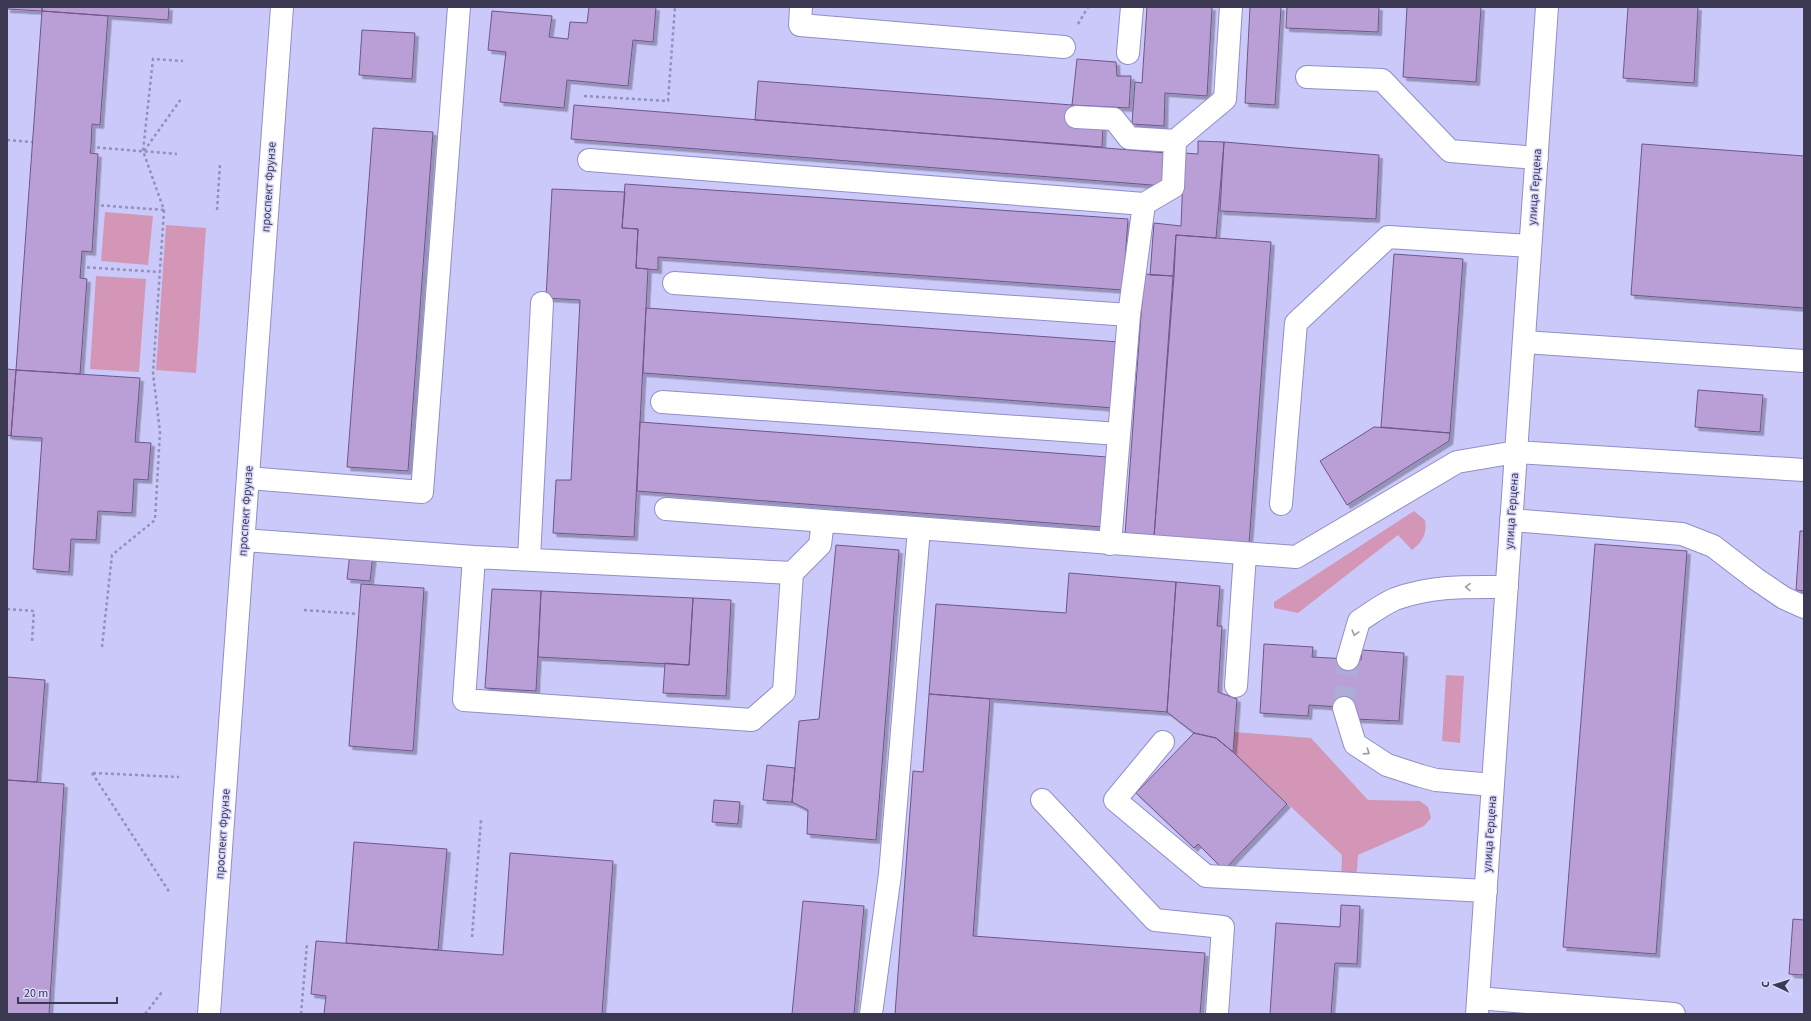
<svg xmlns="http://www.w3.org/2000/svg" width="1811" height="1021" viewBox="0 0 1811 1021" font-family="'Source Sans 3',sans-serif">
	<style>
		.green { fill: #d396b6 }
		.building { fill: #b99fd5; stroke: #6f5688; filter: url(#shadow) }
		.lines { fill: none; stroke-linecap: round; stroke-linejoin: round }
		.minor-tunnel { stroke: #adacd7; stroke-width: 22; stroke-dasharray: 22 11; stroke-linecap: butt }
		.minor-casing { stroke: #918ec6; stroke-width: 24 }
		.major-casing { stroke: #918ec6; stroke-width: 24 }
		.path { stroke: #9291b8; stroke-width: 2.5; stroke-dasharray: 3 3; stroke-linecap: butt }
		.minor { stroke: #fff; stroke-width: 22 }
		.major { stroke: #fff; stroke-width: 22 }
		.oneway { stroke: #9c9ca8 }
		.labels { text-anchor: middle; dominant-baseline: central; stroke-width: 3; stroke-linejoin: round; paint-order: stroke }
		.street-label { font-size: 12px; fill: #3a3951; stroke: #d8d7fc }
	</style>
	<defs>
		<filter id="shadow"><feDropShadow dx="3.5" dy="3.5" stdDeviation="0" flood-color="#0004"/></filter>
	</defs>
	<rect width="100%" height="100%" fill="#cac9f9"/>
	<path class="green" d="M105,212l48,4 -5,49 -47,-4z
		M166,225l40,3 -10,145 -40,-3z
		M96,276l50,3 -7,93 -49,-3z
		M1414,511l11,9c2,14 -2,21 -13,30l-14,-15 -100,78 -24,-5v-6z
		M1446,675l18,1 -4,67 -18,-2z
		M1234,732l77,6 57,62 52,1 8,6 3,11 -7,8 -66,29 -2,29 -15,-1 1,-28 -109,-103z"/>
	<path class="building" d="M7,7h35v4l-35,-2z
		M42,7h127l-1,13 -126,-9z
		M589,7h67l-3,35 -20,-2 -5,46 -61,-6 -3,28 -64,-6 6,-50 -18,-2 4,-39 60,5 -3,21 19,2 2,-17 17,1z
		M1147,7h65l-5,89 -42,-3 -1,33 -32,-2 3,-42 7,1z
		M1250,7h31l-6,98 -30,-2z
		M1287,7h92l-1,25 -92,-4z
		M1407,7h74l-5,75 -73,-5z
		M1628,7h70l-4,76 -71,-5z
		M42,11l66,5 -8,109 -8,-1 -1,23 -1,6 8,1 -6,98 -10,-1 -2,27 7,1 -7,95 -64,-4z
		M362,30l53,3 -3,46 -53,-4z
		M1077,59l39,3 1,14h14l-2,32 -57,-3z
		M758,81l314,24 -1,18 32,3 -1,21 -347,-27z
		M574,105l593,48 -3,33 -593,-47z
		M373,128l60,4 -25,339 -61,-4z
		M1198,141l26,1 -8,96 -40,-3 -2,41 -24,-1 4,-52 27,3 3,-73 14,1z
		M1224,142l155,13 -3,64 -156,-8z
		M1642,144l162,12v152l-173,-13z
		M625,184l503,35 -5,71 -465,-33v13l-22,-2 2,-39 -16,-1z
		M552,189l73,3 -3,36 16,1 -2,39 12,1 -14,268 -81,-4 3,-53h15l9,-180 -34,-2z
		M1176,235l95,7 -22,302 -95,-7z
		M1394,254l69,5 -13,174 -69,-6z
		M1144,274l30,2 -20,261 -29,-2z
		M646,308l473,34 -5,66 -471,-35z
		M7,369l9,1 -5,66 -4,-1z
		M16,370l124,8 -5,64 16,1 -3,37 -14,-1 -2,34 -34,-2 -2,29 -25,-1 -2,33 -36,-3 9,-131 -31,-2z
		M1698,390l65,5 -3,37 -65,-5z
		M640,422l467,35 -5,70 -465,-36z
		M1374,427l76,6 -1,8 -102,64 -27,-44z
		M1800,531h4v60l-8,-1z
		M1595,544l92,7 -31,403 -93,-7z
		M836,545l63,5 -23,290 -69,-6 1,-24 -16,-8 7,-81 20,-2z
		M350,553l23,2 -3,26 -23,-2z
		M1069,573l107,9 -9,130 -238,-18 7,-90 130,9z
		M1176,582l44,4 -3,40h5l-4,66 19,7 -4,53 -17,-14 -22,-5 -27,-21z
		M361,584l63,4 -11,163 -64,-5z
		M492,589l49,2 -5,100 -51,-3z
		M541,591l152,7 -4,67 -151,-8z
		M693,598l38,2 -5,96 -63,-3 2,-30 24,2z
		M1264,644l49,3 -1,10 36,2 13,1 1,-10 42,3 -5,68 -44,-2 1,-11 -47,-3 -1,11 -48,-3z
		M7,677l38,3 -8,102 -30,-2z
		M929,694l61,5 -17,237 232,17 -5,61h-305l18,-243 10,1z
		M1194,733l22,5 17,14 54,52 -63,66 -26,-26 -4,4 -58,-55z
		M767,765l28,3 -3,34 -29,-2z
		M7,780l57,4 -15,230h-42z
		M714,800l26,2 -2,22 -26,-2z
		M354,842l93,7 -9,101 -92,-7z
		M510,853l103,8 -11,153h-278l2,-18 -15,-2 5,-53 187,14z
		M803,901l61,5 -10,108h-62z
		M1341,905l19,1 -3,58 -22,-1 -4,51h-61l6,-91 64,4z
		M1793,919l11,1v55l-15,-1z"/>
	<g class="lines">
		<path class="minor-tunnel" d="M1344,708l4,-49"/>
		<g class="minor-casing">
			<path id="minor" d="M801,7l-1,18 264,22
				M1128,53l4,-46
				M1307,77l75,3 68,71 87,7
				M1076,117l38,2 15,19 46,3 50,-42 6,-92
				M589,160l555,44 29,-17 2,-46
				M674,283l455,32
				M1524,342l280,19
				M662,402l457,32
				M248,478l174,14 37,-485
				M1281,504l15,-181 92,-86 142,9
				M666,509l630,48 161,-95 59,-10 288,18
				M1511,520l171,14 31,12 43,33 28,19 20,9
				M244,540l230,17 318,16
				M1110,544l19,-229 15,-111
				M474,557l-10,143 288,20 32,-28 8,-119 28,-28 3,-24
				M529,559l13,-256
				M1348,659l11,-38c11,-7 24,-17 36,-22 39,-14 72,-12 112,-12
				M1236,686l9,-132
				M1344,708l11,36 32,21 34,11 15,4 57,5
				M1163,742l-48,58 91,76 280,15
				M1042,800l113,120 68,7 -6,87
				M1478,998l196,16
				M871,1014l19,-140 29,-345
				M1477,1014l70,-1007"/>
		</g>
		<g class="major-casing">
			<path id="major" d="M209,1014l73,-1007"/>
		</g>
		<path class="path" d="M1078,24l10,-17
			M584,96l84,5 7,-94
			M1131,97l2,-17
			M7,140l25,2
			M91,147l86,7
			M144,151l37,-52
			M95,205l69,5
			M217,210l3,-46
			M81,267l79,5
			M7,609l27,2 -2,30
			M304,610l55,4
			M102,647l10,-92 43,-35 5,-88 -7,-59 11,-163 -21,-59 10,-92 30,2
			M92,773l78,120
			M93,773l86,4
			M472,937l9,-117
			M145,1014l17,-22
			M301,1014l6,-70"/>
		<use href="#minor" class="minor"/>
		<use href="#major" class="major"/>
	</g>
	<defs><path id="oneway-chevron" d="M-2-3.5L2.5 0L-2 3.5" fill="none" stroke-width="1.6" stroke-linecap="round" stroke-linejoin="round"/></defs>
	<g class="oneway">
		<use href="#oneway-chevron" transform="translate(1468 587) rotate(-179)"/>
		<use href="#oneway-chevron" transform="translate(1355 633) rotate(105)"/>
		<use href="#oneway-chevron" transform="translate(1367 752) rotate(33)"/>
	</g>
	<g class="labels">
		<g class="street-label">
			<text transform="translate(269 187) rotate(-86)">проспект Фрунзе</text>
			<text transform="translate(1535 187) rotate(-86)">улица Герцена</text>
			<text transform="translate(246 511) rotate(-86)">проспект Фрунзе</text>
			<text transform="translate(1512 511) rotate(-86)">улица Герцена</text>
			<text transform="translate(223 834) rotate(-86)">проспект Фрунзе</text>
			<text transform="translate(1490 834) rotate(-86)">улица Герцена</text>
		</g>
	</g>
	<rect width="1811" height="1021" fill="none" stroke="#3a3951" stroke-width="16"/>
	<g transform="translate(1775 985) rotate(274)" stroke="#d8d7fc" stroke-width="3" paint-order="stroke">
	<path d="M0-3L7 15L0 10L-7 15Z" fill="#3a3951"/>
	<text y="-6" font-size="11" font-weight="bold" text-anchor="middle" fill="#3a3951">С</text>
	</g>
	<path d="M18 997v6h99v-6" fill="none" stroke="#3a3951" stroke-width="2"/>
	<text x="24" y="997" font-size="12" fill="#3a3951" stroke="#d8d7fc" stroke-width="3" paint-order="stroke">20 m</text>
</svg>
